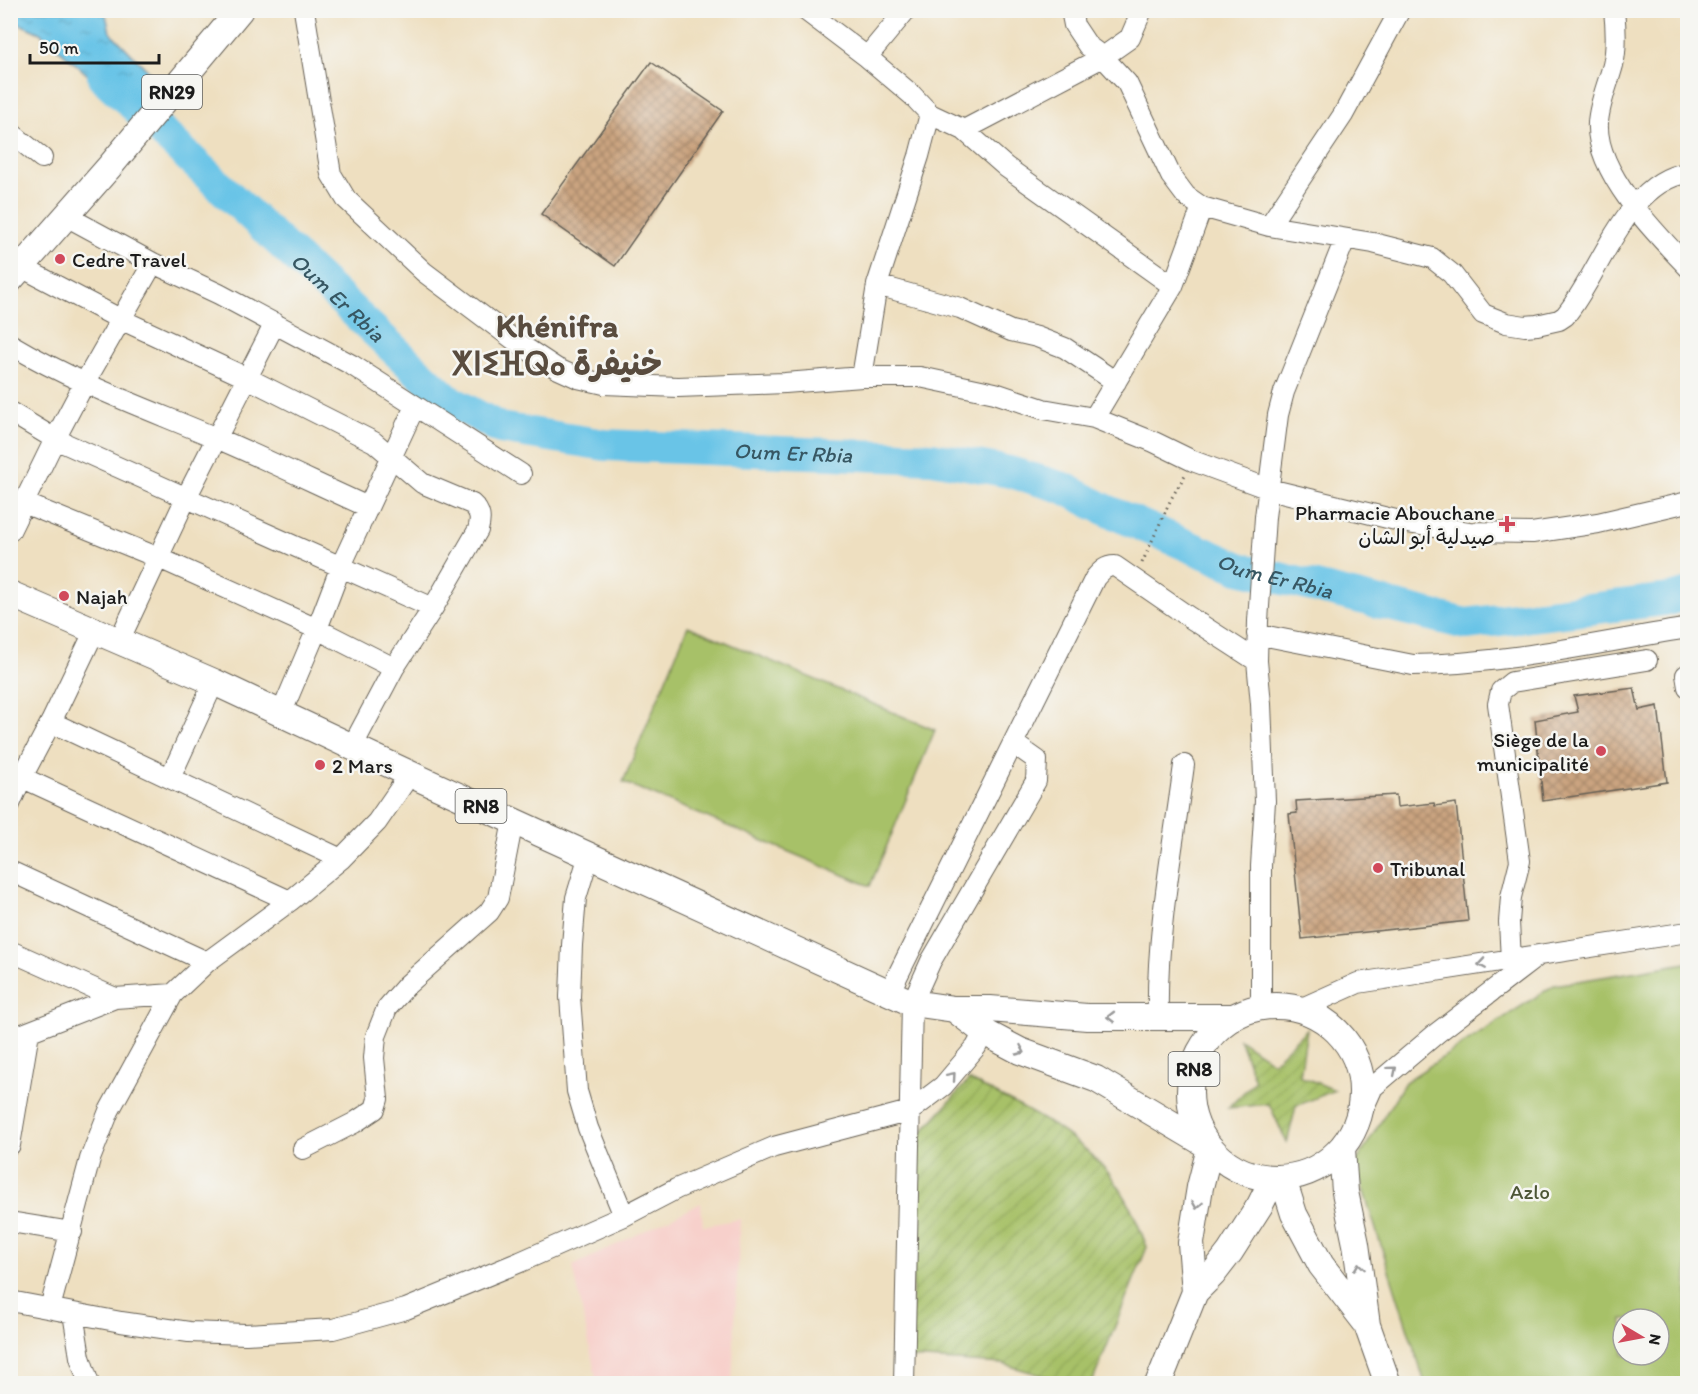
<svg xmlns="http://www.w3.org/2000/svg" width="1698" height="1394" viewBox="0 0 1698 1394" font-family="Itim,'Playpen Sans Arabic','Noto Sans Tifinagh',sans-serif">
	<style>
		.built { fill: #f7d0cb }
		.park { fill: #a7c167; stroke: #626e42; stroke-width: 1.5; fill-rule: evenodd }
		.garden { fill: url(#garden-furrows); stroke: #626e42; stroke-width: 1.5 }
		.water { fill: url(#water-ripples); stroke: #427082; stroke-width: 1.5 }
		.lines { fill: none; stroke-linecap: round; stroke-linejoin: round }
		.river { stroke: #69c4e7; stroke-width: 32 }
		.building { fill: url(#building-cross-hatch) }
		.minor-casing { stroke: #666055; stroke-width: 22 }
		.major-casing { stroke: #666055; stroke-width: 28 }
		.path { stroke: #666055; stroke-width: 3; stroke-dasharray: 1.5 4.5; stroke-linecap: butt }
		.minor { stroke: #fff; stroke-width: 20 }
		.major { stroke: #fff; stroke-width: 26 }
		.oneway { stroke: #999 }
		.poi-dot { fill: #d1495b; stroke: #f6f6f2; stroke-width: 2 }
		.labels { text-anchor: middle; dominant-baseline: central; stroke-width: 5; stroke-linejoin: round; paint-order: stroke }
		.shield { fill: #f6f6f2; stroke: #5d5d5c; stroke-width: 1.5 }
		.shield-label { font-size: 20px; font-weight: bold; fill: #1c1c1c }
		.poi-label { font-size: 21px; fill: #1c1c1c; stroke: #f6f6f2; text-anchor: start }
		.park-label { font-size: 21px; fill: #4d5636; stroke: #f6f6f2 }
		.water-label { font-size: 22px; font-style: italic; fill: #375763; stroke: #f6f6f2 }
		.town-label { font-size: 33px; font-weight: bold; fill: #594c3f; stroke: #f6f6f2 }
	</style>
	<defs>
		<pattern id="garden-furrows" width="10" height="10" patternUnits="userSpaceOnUse" patternTransform="scale(1.5)"><rect width="10" height="10" fill="#a7c167"/><path d="M-1 1l2-2M0 10L10 0M9 11l2-2" fill="none" stroke="#8fa559"/></pattern>
		<pattern id="water-ripples" width="26" height="14" patternUnits="userSpaceOnUse" patternTransform="scale(1.5)"><rect width="26" height="14" fill="#69c4e7"/><path d="M2 4q2-2 4 0t4 0M15 11q2-2 4 0t4 0" fill="none" stroke="#5aa8c6"/></pattern>
		<pattern id="building-cross-hatch" width="8" height="8" patternUnits="userSpaceOnUse" patternTransform="scale(1.5)"><rect width="8" height="8" fill="#cba480"/><path d="M0 0l8 8M0 8l8-8" fill="none" stroke="#a48568"/></pattern>
	</defs>
	<rect width="100%" height="100%" fill="#f6f6f2"/>
	<filter id="ink" filterUnits="userSpaceOnUse"><feTurbulence type="fractalNoise" baseFrequency=".0167" numOctaves="2"/><feDisplacementMap in="SourceGraphic" scale="12" xChannelSelector="R" yChannelSelector="G"/><feConvolveMatrix kernelMatrix="1 2 1 2 8 2 1 2 1" color-interpolation-filters="sRGB"/></filter>
	<filter id="wash" filterUnits="userSpaceOnUse"><feTurbulence type="fractalNoise" baseFrequency=".008" numOctaves="4" result="noise"/><feDisplacementMap in="SourceGraphic" scale="24" xChannelSelector="R" yChannelSelector="G"/><feGaussianBlur stdDeviation="1.35" result="paint"/><feColorMatrix in="noise" values="0 0 0 0 0 0 0 0 0 0 0 0 0 0 0 0 0 1.4 0 .05"/><feComposite in="paint" operator="in"/></filter>
	<g filter="url(#wash)">
		<rect width="100%" height="100%" fill="#eedfc0"/>
		<path class="built" d="M701,1203l2,23 37,-7 -8,164h-135l-24,-117z"/>
		<path class="park" d="M688,626l247,104 -65,156 -247,-104z
			M1687,963v420h-262l-70,-219 50,-82 149,-97zM1623,1319h36v36h-36z"/>
		<path class="garden" d="M1307,1029l-7,47 35,14 -39,16 -9,37 -18,-39 -41,4 27,-27 -16,-42 34,23z
			M969,1080c56,29 123,58 156,117 9,15 15,33 22,50l-55,136h-24l-65,-19 -93,-6 8,-222z"/>
		<path class="water" d="M11,10l94,1 5,21 51,52 -17,16 -10,6 -1,4 -37,-28 -56,-49 -29,-13z"/>
		<g class="lines">
			<path class="river" id="s1" d="M103,77l344,322 53,29 105,17 327,13 78,14 54,16 40,21 135,59 227,56 205,-25 17,-5"/>
		</g>
		<g id="blocks">
			<path class="building" d="M651,62l72,49 -108,155 -74,-52z
				M1634,688l5,22 19,-4 9,76 -124,19 -8,-81 43,-8 -4,-16z
				M1396,795l1,12 37,-4 1,3 21,-3 12,118 -166,18 -13,-125 8,-1 -1,-12z"/>
		</g>
	</g>
	<g filter="url(#ink)">
		<use href="#blocks" fill-opacity="0" stroke="#666055" stroke-width="1.5"/>
		<g class="lines">
			<g class="minor-casing">
				<path id="minor" d="M304,10l27,164 15,25 78,73 97,73 35,23 22,10 26,6 74,3 107,-4 77,-6h58l75,16 48,16 51,9 60,24 39,19 76,28 139,34 61,9 63,1 66,-10 90,-21
					M805,10l62,47 45,38 18,19 34,16 42,37 167,119
					M1071,10l3,15 14,21 15,11 24,26 44,93 15,20 16,11 67,19 104,17 59,15 20,16 31,40 23,9 19,3 12,-1 22,-5 6,-4c35,-41 61,-136 123,-143
					M1614,10c2,18 3,38 -1,55 -5,19 -14,39 -15,58 -3,49 58,111 90,144
					M867,57l39,-47
					M964,130l139,-73 27,-19 12,-28
					M10,132l32,26
					M66,216l87,47 66,31 133,71 169,109
					M1269,226l74,-111 57,-105
					M21,267l99,52 127,59 127,64 48,41 50,21c9,8 9,15 6,26l-45,78 -39,60 -42,79
					M877,285l83,23 51,23 26,6 28,11 51,34
					M10,344c65,39 135,64 204,93 52,22 103,47 154,70
					M862,377l15,-92 42,-129 11,-42
					M10,412l45,27 378,169
					M1094,418l79,-132 29,-79
					M24,503l135,55 158,71 77,39
					M10,531l45,-92 29,-55 69,-121
					M1257,634l156,31c92,-1 184,-22 275,-37
					M119,641l68,-145 88,-173
					M1686,675l2,12
					M281,714l36,-85 24,-63 74,-160
					M51,722l290,137
					M10,772l280,129
					M170,778l44,-96
					M10,804l12,-27 29,-55 44,-92
					M589,855l-13,43 -4,47 -2,52 7,94 11,37 36,88
					M10,871l197,91
					M10,951l105,47
					M1511,960l-2,-38 2,-25 9,-36 -22,-157 3,-13 11,-9 135,-22
					M889,993l206,-415c6,-7 10,-12 20,-12l74,51 68,44
					M1261,1007v-141l4,-65 -4,-97 -4,-43 1,-40 7,-104 13,-102 6,-23 61,-153
					M1300,1009l58,-26 330,-51
					M1158,1017c-2,-84 15,-169 26,-252
					M10,1039l105,-41 58,-4
					M1360,1116l13,-29 64,-54 98,-75
					M10,1145l19,-113
					M303,1149l51,-26 21,-14 3,-10 -4,-41 2,-22 11,-28 20,-23 82,-73 9,-14 15,-77
					M10,1222l62,10
					M10,1301l111,21 68,10 57,2 87,-5 73,-20 114,-47 104,-46 52,-27 98,-42 136,-36 33,-25 33,-39 8,-15
					M50,1308l40,-149 19,-48 64,-117 34,-32 83,-61 51,-42 36,-37 33,-48
					M73,1313l7,44 9,27
					M904,1384l8,-381 19,-42 105,-180 1,-21 -24,-17"/>
			</g>
			<g class="major-casing">
				<path id="major" d="M10,280l101,-115 129,-155
					M10,594l204,88 196,92 502,229 42,6h36l97,8h145
					M1190 1092a86 86 0 1 1 172 0a86 86 0 1 1-172 0Z
					M954,1009l30,23 36,19 76,28 111,66
					M1342,1149l3,43 11,52 11,81 21,59
					M1283,1179l11,35 27,51 45,58
					M1195,1292l-4,-49 9,-56 10,-39
					M1158,1384l37,-92 18,-18 17,-22 30,-47 13,-26"/>
			</g>
			<path class="path" d="M1142,563l29,-64 14,-24"/>
			<use href="#minor" class="minor"/>
			<use href="#major" class="major"/>
		</g>
		<defs><path id="oneway-chevron" d="M-2-3.5L2.5 0L-2 3.5" fill="none" stroke-width="1.6" stroke-linecap="round" stroke-linejoin="round" transform="scale(1.5)"/></defs>
		<g class="oneway">
			<use href="#oneway-chevron" transform="translate(1482 964) rotate(171)"/>
			<use href="#oneway-chevron" transform="translate(1111 1017) rotate(-180)"/>
			<use href="#oneway-chevron" transform="translate(1021 1051) rotate(24)"/>
			<use href="#oneway-chevron" transform="translate(1393 1070) rotate(-40)"/>
			<use href="#oneway-chevron" transform="translate(952 1076) rotate(-49)"/>
			<use href="#oneway-chevron" transform="translate(1197 1205) rotate(99)"/>
			<use href="#oneway-chevron" transform="translate(1359 1267) rotate(-98)"/>
		</g>
	</g>
	<g class="poi-dot">
		<circle cx="60" cy="259" r="6"/>
		<path d="M1504 515h6v6h6v6h-6v6h-6v-6h-6v-6h6z"/>
		<circle cx="64" cy="596" r="6"/>
		<circle cx="1601" cy="751" r="6"/>
		<circle cx="320" cy="765" r="6"/>
		<circle cx="1378" cy="868" r="6"/>
	</g>
	<g class="labels">
		<g class="shield">
			<rect x="142" y="75" width="60" height="34" rx="4.5"/>
			<rect x="455.5" y="789" width="51" height="34" rx="4.5"/>
			<rect x="1168.5" y="1052" width="51" height="34" rx="4.5"/>
		</g>
		<g class="shield-label">
			<text x="172" y="92">RN29</text>
			<text x="481" y="806">RN8</text>
			<text x="1194" y="1069">RN8</text>
		</g>
		<g class="poi-label">
			<text x="72" y="259">Cedre Travel</text>
			<text x="1495" y="512" text-anchor="end">Pharmacie Abouchane<tspan x="1495" dy="24">صيدلية أبو الشان</tspan></text>
			<text x="76" y="596">Najah</text>
			<text x="1589" y="739" text-anchor="end">Siège de la<tspan x="1589" dy="24">municipalité</tspan></text>
			<text x="332" y="765">2 Mars</text>
			<text x="1390" y="868">Tribunal</text>
		</g>
		<g class="park-label">
			<text x="1530" y="1191">Azlo</text>
		</g>
		<g class="water-label">
			<text stroke="none"><textPath href="#s1" startOffset="322">Oum Er Rbia</textPath></text>
			<text stroke="none"><textPath href="#s1" startOffset="826">Oum Er Rbia</textPath></text>
			<text stroke="none"><textPath href="#s1" startOffset="1330">Oum Er Rbia</textPath></text>
		</g>
		<g class="town-label">
			<text x="557" y="325">Khénifra<tspan x="557" dy="38">ⵅⵏⵉⴼⵕⴰ خنيفرة</tspan></text>
		</g>
	</g>
	<rect width="1698" height="1394" fill="none" stroke="#f6f6f2" stroke-width="36"/>
	<g transform="translate(1641 1337) rotate(100)"><circle r="28" fill="#f6f6f2" stroke="#9f9f9c" stroke-width="1.5"/>
	<path d="M0-4.5L10 22L0 15L-10 22Z" fill="#d1495b"/>
	<text y="-9" font-size="16" font-weight="bold" text-anchor="middle" fill="#1c1c1c">N</text>
	</g>
	<path d="M30 54v9h129v-9" fill="none" stroke="#1c1c1c" stroke-width="3"/>
	<text x="39" y="54" font-size="18" fill="#1c1c1c" stroke="#f6f6f2" stroke-width="4.5" paint-order="stroke">50 m</text>
</svg>
